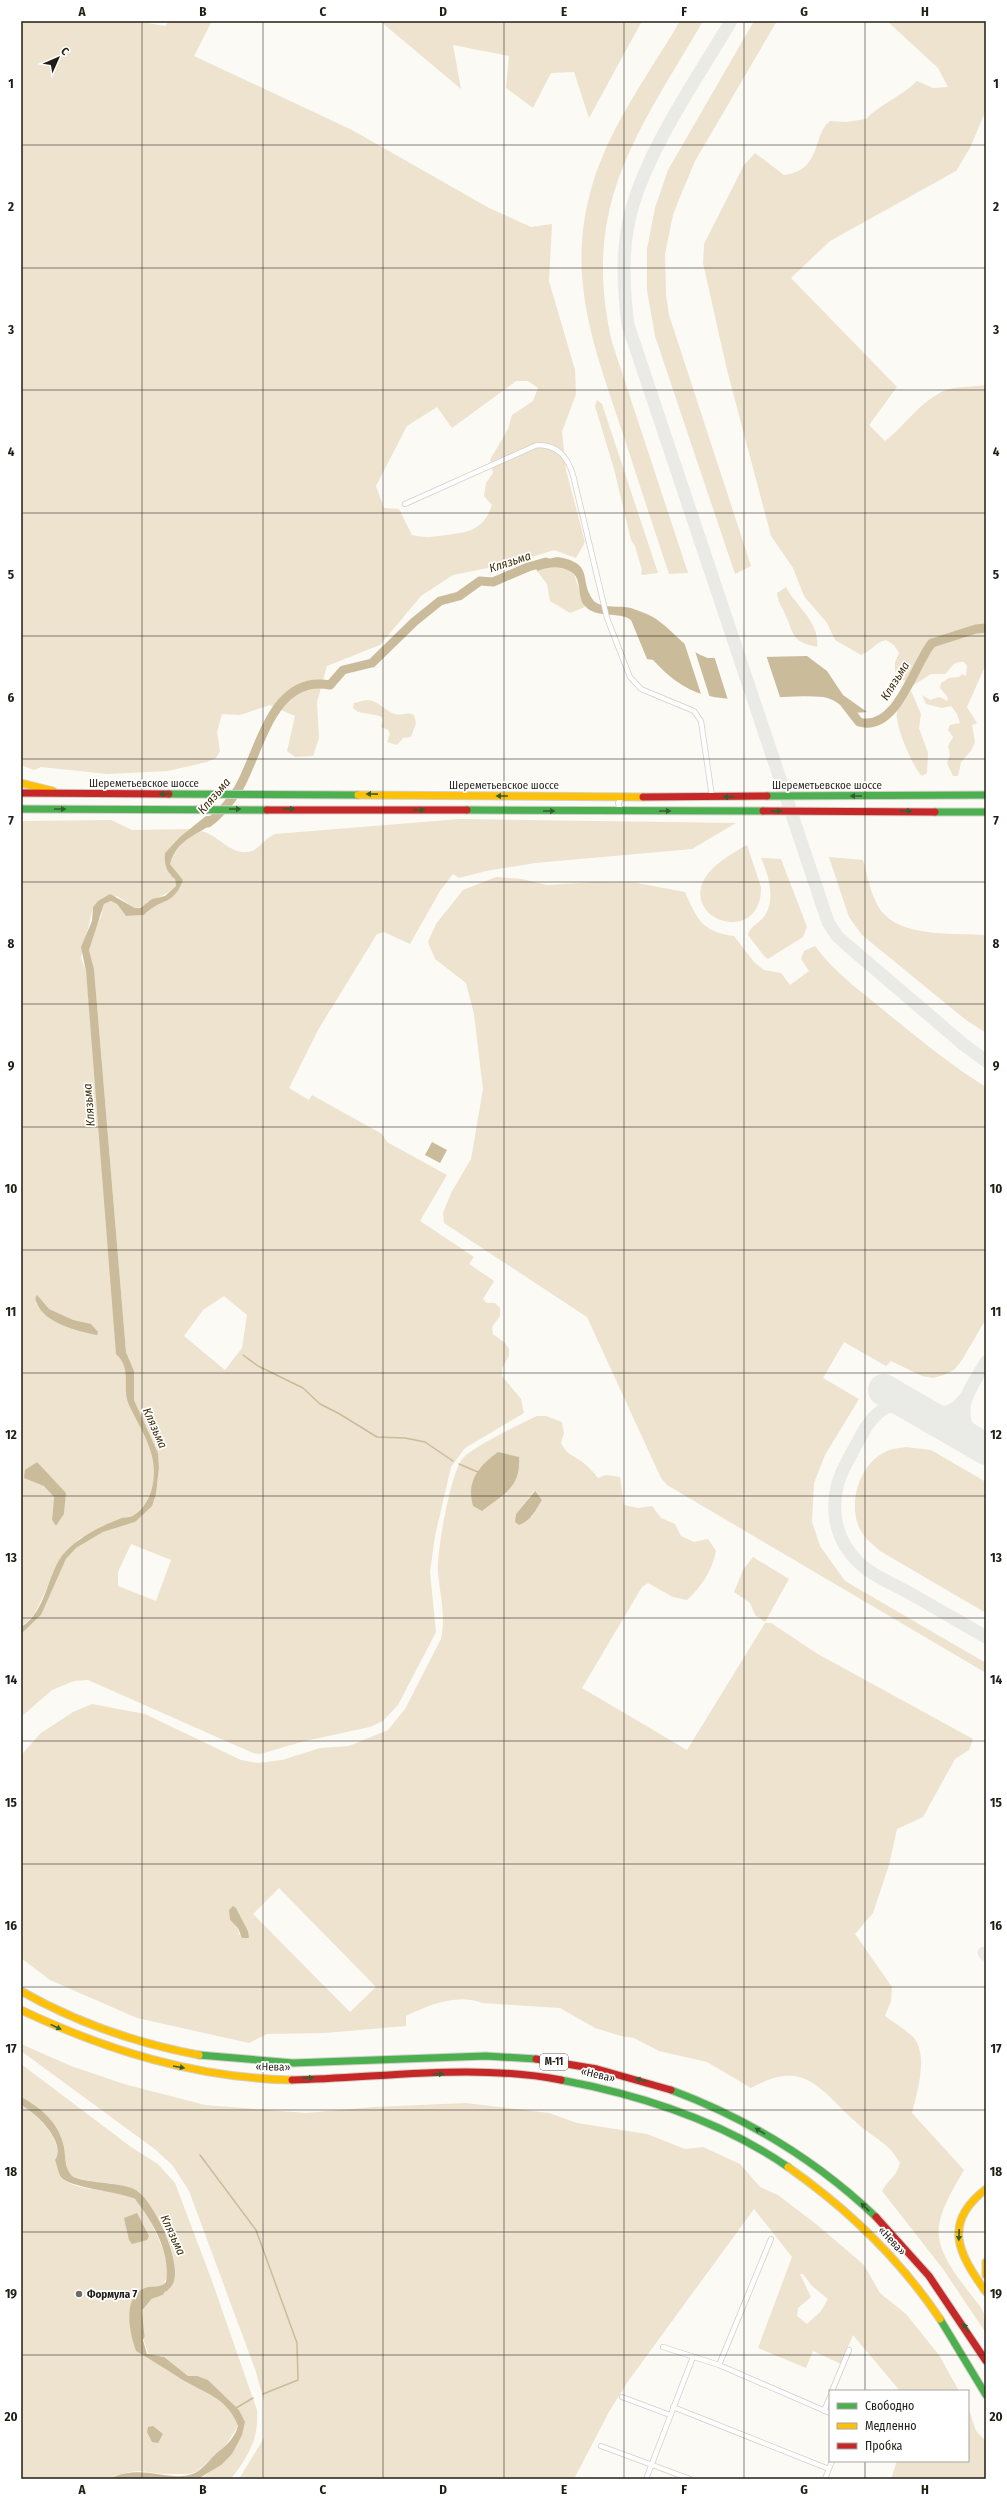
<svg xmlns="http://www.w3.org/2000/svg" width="1007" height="2500" viewBox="0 0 1007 2500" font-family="'Fira Sans Condensed',sans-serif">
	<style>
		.green { fill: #ede3ce; fill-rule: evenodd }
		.water { fill: #cabc9b }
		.pier { fill: #fcfaf5 }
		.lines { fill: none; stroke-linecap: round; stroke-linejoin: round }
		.stream { stroke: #cabc9b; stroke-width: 1.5 }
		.river { stroke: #cabc9b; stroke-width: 9 }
		.taxiway { stroke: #eaeae6; stroke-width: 13 }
		.runway { stroke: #eaeae6; stroke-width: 32 }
		.street-casing { stroke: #d3d0ca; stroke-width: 6 }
		.fast-casing { stroke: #d3d0ca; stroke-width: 9 }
		.slow-casing { stroke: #d3d0ca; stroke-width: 9 }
		.jam-casing { stroke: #d3d0ca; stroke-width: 9 }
		.street { stroke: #fffefe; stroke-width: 4.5 }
		.fast { stroke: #4caf50; stroke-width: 7 }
		.slow { stroke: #ffc107; stroke-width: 7 }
		.jam { stroke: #c62828; stroke-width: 7 }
		.oneway { fill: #345f30 }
		.grid { fill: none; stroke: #211e16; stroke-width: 1; stroke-opacity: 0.55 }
		.poi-dot { fill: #6e6b64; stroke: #fff; stroke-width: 1.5 }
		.labels { text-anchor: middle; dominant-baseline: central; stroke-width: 3.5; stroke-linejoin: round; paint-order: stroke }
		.shield { fill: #fff; stroke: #64625c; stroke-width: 1 }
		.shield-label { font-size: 10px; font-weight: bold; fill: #211e16 }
		.street-label { font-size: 11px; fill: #211e16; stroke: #fff }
		.poi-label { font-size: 11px; font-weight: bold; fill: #211e16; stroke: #fff; text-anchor: start }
		.water-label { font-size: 12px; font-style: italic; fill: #3f300a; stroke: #fff }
		.neatline { fill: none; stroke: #211e16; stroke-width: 1.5 }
		.grid-label { font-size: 13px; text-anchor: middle; font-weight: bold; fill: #211e16 }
	</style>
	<rect width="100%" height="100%" fill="#fcfaf5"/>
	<path class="green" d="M21,21h115l29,5 4,-5h43l-18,35 158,74 137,78 42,19 21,-3 -3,57 26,89 1,24 -14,38 4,38 19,72 -9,16 -22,-8 -41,13 -60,12 -32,21 -41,49 -53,21 -10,36 2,36 -6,18 -18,1 -8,-6 8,-35 -25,-11 -30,10 -18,-1 -5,18 3,19 -4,7 -9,4 -39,9 -60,3 -67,-7 -7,3 -13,-5zM516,381h12l10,7 -5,13 -21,14 -4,14 -18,31 3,13 -7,10 -2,13 8,9c-9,25 -22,27 -46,30 -12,2 -22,3 -34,0l-13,-26 -15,-1 -8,-22 31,-60 30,-19 15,21z
		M380,21h262l-53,97 -15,-46 -23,1 -18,35 -27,-20 3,-32 -56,-11 8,44z
		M680,21h23c-65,112 -123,183 -91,321l76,231 -19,1c-16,-48 -32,-97 -48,-146 -28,-84 -55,-153 -29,-242 17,-59 57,-112 88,-165z
		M754,21h23l-82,140 -15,36 -7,18 -8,39 1,41 3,20 82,251 -16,8 -80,-238 -8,-46v-41l8,-41 13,-38z
		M887,21h99v89l-16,38 -14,23 -126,70 -39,37 106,109 -28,38 16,16c21,-16 36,-41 61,-51 11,-4 28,-3 40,-5v240c-17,4 -49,9 -61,22 -8,8 -13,22 -18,33l-3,1 -9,-10v-9l4,-9 -5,-8 -8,-5c-11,3 -15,11 -25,15l-26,-15 -8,-17 -23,-27 -11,-28 -22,-32 -44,-166 -24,-107 1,-19 40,-79 11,-12 29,22c38,-4 28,-40 46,-54l16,1 20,-3c14,-15 35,-22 51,-38l16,7 15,-1 -10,-19z
		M597,400l5,4 56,169 -15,2 -2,-1 1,-4 -7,-24 -4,-6 -17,-71 -19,-63z
		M549,567h13l12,7 11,33 -15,6 -20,-12 -3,-17 -10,-13z
		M786,587c11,21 34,35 31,60 -24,-5 -23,-11 -31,-31 -4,-10 -7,-10 -9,-23z
		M986,631v33l-19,43 10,16 -5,2 3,17 -4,9 -10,11 -3,14h-5l-6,-13 3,-8 -2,-9 5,-9 -5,-7 2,-5 10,-2 -3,-9 -6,-8 -9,2 -16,-4 -4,-9 8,5 9,-3 9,4 -1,-5 -7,-8 1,-5 8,-5 10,-1 3,-3 4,2 1,-10 -3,-4c-12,-1 -12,6 -19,12h-14l-19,12 24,-43z
		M911,691l10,23 -2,14 9,25 -1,20 -5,3c-9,-8 -28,-53 -25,-64 1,-7 9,-15 14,-21z
		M366,700c11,-1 19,11 29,14 7,2 12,-3 19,1l2,8 -5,14 -8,1 -6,7 -10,-3 3,-8 -2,-4 -7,-3 2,-8 -3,-3 -22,-4 -5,-4 1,-5z
		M460,819l276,4 -44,26 -157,14 -49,8 -27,7 -6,-4 -13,17 -30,53 -26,-12 -7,2 -59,96 -29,58 20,12 3,-5 70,39 5,8 60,33 -27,46 54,36 -5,7 25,17 -11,18 4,4h8l5,5v8l-8,11 1,7 12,9 4,6v7l-7,12v8l19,23 3,14 -59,35 -14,19 -16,69 -5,36 6,60 -38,73 -15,16 -13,6 -65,14 -45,13 -7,-1 -165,-73 -14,1 -22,9 -31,27v-83l20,-19 25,-56 10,-11 27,-16 32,-10 21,-28 3,-25 -1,-16 -24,-53v-29l-8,-19 -32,-383 -5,-19 2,-14 10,-19 3,-13 7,-3 6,3 9,12 18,-1c16,-18 29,-8 39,-35l-13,-16c6,-17 15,-26 31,-33 17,3 31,27 51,20 9,-4 13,-13 23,-17zM224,1296l23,19 -5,33 -17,22 -41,-34 19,-26zM131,1544l40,16 -15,41 -38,-15v-14z
		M111,820l21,10 59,-1 -26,24 4,21 6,4 1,8c-10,9 -13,9 -24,14 -7,2 -9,8 -17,8l-18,-12 -24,11 -12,51 5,13 36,388 5,14 2,31 24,49 2,25 -4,15 -7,12 -10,10 -11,3 -43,20 -16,15 -30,62 -13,12v-806zM36,1462l30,31 -2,21 -8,12 -4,-6 2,-23 -9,-11 -21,-9z
		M747,845l14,42c1,58 -76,35 -58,-5 7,-16 29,-29 44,-37z
		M829,857l34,3c5,17 9,44 23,56 22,21 70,17 100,19v98l-20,-13 -104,-85 -13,-18z
		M761,858l20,1 26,68 -4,10 -35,22 -4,-3 -16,-21c2,-8 8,-10 14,-16 15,-16 7,-43 -1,-61z
		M496,877l26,2 25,6 48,-3 42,1 48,9c12,27 17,40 49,44l20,26 10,8 17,3 9,12 19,-14 -8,-12 3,-8 11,-5c18,25 43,43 66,62 34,28 68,56 105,79v232l-24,41 -8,10 -10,5 -11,3 -11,-2 -31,-15 -5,5 -42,-24 -21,36 36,21 -34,56 -11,28 -2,39 8,24 25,35 141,82v10l-319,-188 -6,-7 -74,-161 -143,-94 -1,-10 8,-20 20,-34 12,-70 -9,-75 -8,-31 -31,-24 -7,-17 8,-18 27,-34z
		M537,1416h9l16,6 2,11 -3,10c7,14 14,12 24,21 5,4 9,9 13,14l8,-3 14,2 4,28 14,3 14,-2 9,12 14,6 6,12 13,6 14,-3 8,12c-4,20 -14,35 -29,49l-14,-3 -25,-14 -6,4 -60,101 105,62 78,-127h6l45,30 157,86 -4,11 -14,9 -32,58 -26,12 -8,36 -16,48 -18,21 37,53 -1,14 -6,15c9,7 20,13 28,21 16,17 4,56 -1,76l52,57c-33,56 -36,70 5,122 14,19 17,17 17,41l-43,-64 -61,-78c6,-11 15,-15 18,-28 -10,-19 -26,-25 -42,-39 -38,-33 -51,-67 -107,-36l-44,-26 -48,-11 -25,-13 -13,-2 -26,-8 -35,-20 -78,-5c-24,-10 -54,2 -76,13v10l-81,7 -58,1 -18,9 -112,-25 -87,-38 -29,-22v-203l20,-22 32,-21 19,-8 53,10 96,46 17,3 24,-3 38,-12 29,-2 39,-16 17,-21 36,-70c5,-23 -1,-44 -3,-66 -2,-19 13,-102 25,-115 11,-12 57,-34 74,-42zM534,1491l8,9 -10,17 -16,-3zM279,1888l97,99 -26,25 -97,-98zM236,1908l12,23 -9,4 -1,-7 -8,-8z
		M906,1447l25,3 55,32v131l-106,-62c-9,-8 -18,-15 -22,-26 -9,-25 2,-61 27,-73 5,-3 15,-4 21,-5z
		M753,1557l36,22 -24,43 -10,-7 -5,-12 -16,-11 9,-22z
		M21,2044l50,22 53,18 81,21 101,8 68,-6 92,-4 83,10 28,10 70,11 38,15 18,-2 37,17 20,23 18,8 38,29 48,41 16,28 26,21 33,41 20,36h-59l-47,-56 -12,29 -28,-13 -7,17 -48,-20 34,-91 -38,-48 -125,171 -19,30 -36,69h-335l25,-41v-37l-9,-32 -66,-178 -16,-25 -17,-16 -135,-99zM800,2274h3l9,12 16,13 -7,12 -14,13 -10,-8 1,-8 13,-11z
		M21,2064l110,83 27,17 17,19 37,98 45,129c2,30 -9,46 -26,69h-33l7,-3 27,-22 8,-42 -32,-32 -20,-4 -26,-20 -13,-1 -12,-33 1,-10 7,-15 13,-2 17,-16c3,-25 -18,-76 -41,-89 -14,-9 -51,-7 -62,-14 -8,-9 -6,-18 -8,-29 -4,-23 -23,-40 -43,-50z
		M21,2105c14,7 45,37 34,55 2,5 3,13 6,17 15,17 53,9 73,22 10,6 17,25 23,36 5,12 11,24 10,38 -1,13 -8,15 -21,15l-17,27 7,36c15,9 30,18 45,28 23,14 46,17 57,47l-14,22 -28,24 -7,2h-26l-23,-3 -11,1 -19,7h-89z
		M968,2407l8,24 10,10v38h-95l6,-18h71z"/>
	<path class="water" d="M557,557c40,6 20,25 38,45 11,7 24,3 36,6 6,2 14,5 20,8 22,12 33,34 57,42l99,-2 20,15 16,24 24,17 -13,1 -4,3c-5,-9 -17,-18 -27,-19 -39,-4 -80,8 -118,-2 -22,-6 -37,-19 -52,-35l-6,-1 -16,-39c-12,-9 -35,-1 -46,-14 -8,-8 -3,-23 -11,-32 -12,-9 -23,-8 -37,-3l-3,-9z
		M206,816h16c-19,19 -43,18 -52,48l13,16c-10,27 -22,17 -39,35l-18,1 -9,-12 -6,-3 -7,3 -15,46 5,19 32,383 8,19v29l24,53 1,15 -3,26 -4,12 -17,16 -32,10 -27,16 -10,11 -25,56 -20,19v-7c26,-15 26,-55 44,-75 15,-16 38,-27 57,-34 4,-1 9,-1 12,-3 9,-6 16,-17 18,-27 8,-33 -10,-55 -23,-83 -8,-17 4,-36 -13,-51l-30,-383 -5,-24 11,-26 1,-14 5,-6 12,-7 25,14h5l12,-9 13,-3 11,-10 -1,-7c-9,-7 -11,-15 -10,-26l15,-16z
		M432,1142l15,8 -7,13 -15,-8z
		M37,1295l12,14 24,11 18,4 7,8 -1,3c-20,-4 -53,-12 -60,-32 -2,-4 -2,-5 0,-8z
		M498,1452l21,5c2,30 -15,37 -37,54l-9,-5c-7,-25 6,-40 25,-54z
		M37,1462l29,31 -2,21 -8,12 -4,-6 2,-23 -10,-11 -20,-8 1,-8z
		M535,1491l7,9c-7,11 -10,20 -23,25l-4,-3 1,-8z
		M233,1906l3,2 12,23 1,7h-7l-4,-10 -8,-8 -1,-10z
		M21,2097c21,11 38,26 43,50 2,11 0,20 8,29 10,7 47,6 62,13 20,10 47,71 40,92 -1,4 -4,7 -7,10l-22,6 -6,10 -2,13 10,34 17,3 24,19h9l11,4 31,30 6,12 -3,13 -10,19 -11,11 -23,14h-88c32,-17 60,5 85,-6 9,-5 16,-15 23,-21 9,-6 18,-17 20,-26 -11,-29 -34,-33 -57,-47 -15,-10 -30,-19 -45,-28 -6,-17 -15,-54 9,-63 8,-3 14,1 21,-6 5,-29 -13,-60 -31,-83 -17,-8 -66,-11 -74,-22 -3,-4 -4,-12 -6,-17 12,-18 -20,-48 -34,-55z
		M137,2213l12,23 -2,4 -15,4 -3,-4 -5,-22z
		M153,2426l10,8 -5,9 -6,-1 -5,-10 1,-5z"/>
	<path class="pier" d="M684,642l11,9 15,47 -8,-1z
		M766,655l15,45h-53l-14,-44z"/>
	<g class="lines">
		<path class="stream" d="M243,1355l15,11 45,22 17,16 18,9 39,24 28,1 20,4 28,19
			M459,1464l19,8
			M200,2155l56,75 41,113 1,37 -35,14
			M236,2408l17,-10"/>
		<path class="river" d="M845,704l14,18c38,11 55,-58 73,-79l44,-14 10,-1
			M208,823c12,-8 27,-27 33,-39 20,-38 33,-110 89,-99l13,-15 29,-7 42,-41 26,-21 19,-5 21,-15 13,1 35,-15 18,-5
			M140,2336l-3,-27 12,-14 11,-4"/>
		<path class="taxiway" d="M731,21c-33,56 -80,123 -98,184 -12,39 -10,81 -5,120l200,597 9,14 10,9 116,99 23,17
			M965,1398c-25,35 -51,-3 -78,9 -19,9 -29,36 -39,53 -20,34 -18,74 10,102 14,14 38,23 55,33 24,14 49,28 73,42
			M976,1443c-24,-33 -8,-50 10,-81
			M984,1953l2,2"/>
		<path class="runway" d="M884,1390l102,59"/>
		<g class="street-casing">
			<path id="street" d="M405,504l132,-59c21,0 30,11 36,30l34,143 23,59 11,12 53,22 7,10 11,76
				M623,797l-5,6 2,6 4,2
				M663,2347l56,18 111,48
				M719,2365l52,-126
				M832,2391l17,-41
				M622,2397l48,18
				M673,2407l156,62
				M824,2411l6,-14
				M601,2446l89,33
				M646,2479l47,-122
				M825,2479l7,-18"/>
		</g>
		<g class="fast-casing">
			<path id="fast" d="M169,794l189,1
				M767,796l219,-1
				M21,809l246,1
				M467,810l296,1
				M935,812h51
				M199,2055l94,8 193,-7 50,3
				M561,2080c80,15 159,40 227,87
				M671,2090c78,29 145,70 205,127
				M940,2319l46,76"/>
		</g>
		<g class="slow-casing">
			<path id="slow" d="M21,783l32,8
				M358,795l285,2
				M21,1991c56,32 114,52 178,64
				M21,2010c87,41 175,68 271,70
				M788,2167c60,42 111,91 152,152
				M986,2189c-44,34 -28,64 0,103
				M986,2262v13"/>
		</g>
		<g class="jam-casing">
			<path id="jam" d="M21,793l148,1
				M643,797l124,-1
				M267,810h200
				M763,811l172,1
				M536,2059l61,10 74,21
				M292,2080c90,-2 180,-17 269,0
				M876,2217l53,59 57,85"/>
		</g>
		<use href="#street" class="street"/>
		<use href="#fast" class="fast"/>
		<use href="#slow" class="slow"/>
		<use href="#jam" class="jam"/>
	</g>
	<defs><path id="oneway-solid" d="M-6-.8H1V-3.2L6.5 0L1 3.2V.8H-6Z"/></defs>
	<g class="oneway">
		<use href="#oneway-solid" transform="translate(165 794) rotate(-180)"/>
		<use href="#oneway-solid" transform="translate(372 794) rotate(-179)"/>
		<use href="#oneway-solid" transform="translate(502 796) rotate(-180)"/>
		<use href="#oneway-solid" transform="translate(856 796) rotate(180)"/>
		<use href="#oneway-solid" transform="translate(729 797) rotate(-180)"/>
		<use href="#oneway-solid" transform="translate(60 809)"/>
		<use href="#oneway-solid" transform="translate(235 809)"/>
		<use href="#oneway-solid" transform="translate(289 809)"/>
		<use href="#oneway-solid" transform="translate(419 810)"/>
		<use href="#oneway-solid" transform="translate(549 811)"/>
		<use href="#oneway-solid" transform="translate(665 811)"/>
		<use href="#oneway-solid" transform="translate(776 811)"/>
		<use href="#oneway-solid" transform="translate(906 811)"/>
		<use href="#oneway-solid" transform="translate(56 2027) rotate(26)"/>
		<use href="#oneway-solid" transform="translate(179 2067) rotate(10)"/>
		<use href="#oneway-solid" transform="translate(438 2074) rotate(-2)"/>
		<use href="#oneway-solid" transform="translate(308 2078) rotate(-1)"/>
		<use href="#oneway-solid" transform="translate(641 2080) rotate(-164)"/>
		<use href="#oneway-solid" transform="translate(760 2131) rotate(-149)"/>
		<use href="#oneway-solid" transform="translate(865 2207) rotate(-136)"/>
		<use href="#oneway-solid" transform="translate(959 2235) rotate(92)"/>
		<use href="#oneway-solid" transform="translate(966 2328) rotate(-122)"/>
	</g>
	<path class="grid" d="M142,21v2458M263,21v2458M383,21v2458M504,21v2458M624,21v2458M744,21v2458M865,21v2370M21,145h965M21,268h965M21,390h965M21,513h965M21,636h965M21,759h965M21,882h965M21,1004h965M21,1127h965M21,1250h965M21,1373h965M21,1496h965M21,1618h965M21,1741h965M21,1864h965M21,1987h965M21,2110h965M21,2232h965M21,2355h965M865,2461v18"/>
	<circle class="poi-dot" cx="79" cy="2294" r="4"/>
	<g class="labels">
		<rect class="shield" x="540" y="2054" width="28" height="16" rx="3"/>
		<g class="shield-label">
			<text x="554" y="2062">М-11</text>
		</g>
		<g class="street-label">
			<text x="144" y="783">Шереметьевское шоссе</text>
			<text x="504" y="785">Шереметьевское шоссе</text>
			<text x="827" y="785">Шереметьевское шоссе</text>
			<text transform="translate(273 2067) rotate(1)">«Нева»</text>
			<text transform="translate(598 2075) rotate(13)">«Нева»</text>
			<text transform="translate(892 2241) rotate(47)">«Нева»</text>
		</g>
		<g class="poi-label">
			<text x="87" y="2294">Формула 7</text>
		</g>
		<g class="water-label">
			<text transform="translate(510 562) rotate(-18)">Клязьма</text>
			<text transform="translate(895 681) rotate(-58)">Клязьма</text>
			<text transform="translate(214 796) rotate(-49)">Клязьма</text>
			<text transform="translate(89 1105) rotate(-95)">Клязьма</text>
			<text transform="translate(155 1428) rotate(66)">Клязьма</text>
			<text transform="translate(173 2235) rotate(65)">Клязьма</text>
		</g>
	</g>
	<rect width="1007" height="2500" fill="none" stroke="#ffffff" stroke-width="44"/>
	<rect x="829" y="2390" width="140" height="72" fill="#ffffff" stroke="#a6a5a2"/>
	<rect x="837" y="2403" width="20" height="6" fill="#4caf50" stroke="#a6a5a2"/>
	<text x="865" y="2410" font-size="12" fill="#211e16">Свободно</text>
	<rect x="837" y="2423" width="20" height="6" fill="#ffc107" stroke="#a6a5a2"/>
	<text x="865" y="2430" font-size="12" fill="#211e16">Медленно</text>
	<rect x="837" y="2443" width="20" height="6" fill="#c62828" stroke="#a6a5a2"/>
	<text x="865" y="2450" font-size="12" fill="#211e16">Пробка</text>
	<g transform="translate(58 58) rotate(45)" stroke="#ffffff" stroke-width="3" paint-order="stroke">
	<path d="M0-3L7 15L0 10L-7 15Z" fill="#211e16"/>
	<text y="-6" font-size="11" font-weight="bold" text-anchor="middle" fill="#211e16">С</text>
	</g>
	<rect x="22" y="22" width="963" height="2456" class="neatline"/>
	<g class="grid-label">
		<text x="82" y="16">A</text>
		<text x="203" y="16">B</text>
		<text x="323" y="16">C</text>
		<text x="443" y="16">D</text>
		<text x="564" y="16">E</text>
		<text x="684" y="16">F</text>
		<text x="804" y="16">G</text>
		<text x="925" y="16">H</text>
		<text x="11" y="88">1</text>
		<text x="996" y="88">1</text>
		<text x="11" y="211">2</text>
		<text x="996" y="211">2</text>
		<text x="11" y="334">3</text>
		<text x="996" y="334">3</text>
		<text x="11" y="456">4</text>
		<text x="996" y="456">4</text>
		<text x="11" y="579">5</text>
		<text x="996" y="579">5</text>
		<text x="11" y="702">6</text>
		<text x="996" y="702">6</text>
		<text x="11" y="825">7</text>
		<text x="996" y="825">7</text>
		<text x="11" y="948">8</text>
		<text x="996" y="948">8</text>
		<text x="11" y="1070">9</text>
		<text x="996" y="1070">9</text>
		<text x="11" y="1193">10</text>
		<text x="996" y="1193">10</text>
		<text x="11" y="1316">11</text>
		<text x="996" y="1316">11</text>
		<text x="11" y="1439">12</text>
		<text x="996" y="1439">12</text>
		<text x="11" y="1562">13</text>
		<text x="996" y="1562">13</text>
		<text x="11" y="1684">14</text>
		<text x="996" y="1684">14</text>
		<text x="11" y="1807">15</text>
		<text x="996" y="1807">15</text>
		<text x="11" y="1930">16</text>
		<text x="996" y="1930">16</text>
		<text x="11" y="2053">17</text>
		<text x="996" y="2053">17</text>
		<text x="11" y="2176">18</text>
		<text x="996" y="2176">18</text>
		<text x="11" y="2298">19</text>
		<text x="996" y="2298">19</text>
		<text x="11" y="2421">20</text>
		<text x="996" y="2421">20</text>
		<text x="82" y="2494">A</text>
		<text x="203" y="2494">B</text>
		<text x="323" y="2494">C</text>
		<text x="443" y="2494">D</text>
		<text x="564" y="2494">E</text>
		<text x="684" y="2494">F</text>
		<text x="804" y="2494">G</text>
		<text x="925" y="2494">H</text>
	</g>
</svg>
